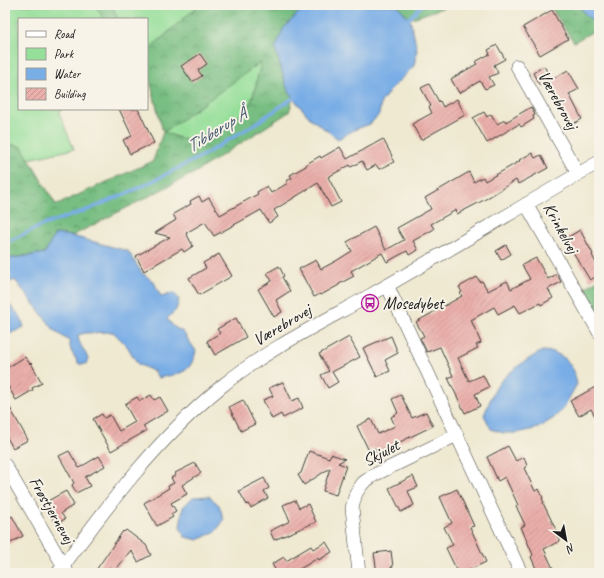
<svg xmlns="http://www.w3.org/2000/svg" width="604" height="578" viewBox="0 0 604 578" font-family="Caveat,sans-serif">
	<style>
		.green { fill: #96df9a; stroke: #597e5b }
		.forest { fill: url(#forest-crowns); stroke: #4a6d4f; fill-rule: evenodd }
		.water { fill: #79ade6; stroke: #4a6481 }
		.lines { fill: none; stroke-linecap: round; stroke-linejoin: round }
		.stream { stroke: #79ade6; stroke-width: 3.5 }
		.building { fill: url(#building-hatch) }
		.minor-casing { stroke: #3c3b37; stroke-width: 14 }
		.minor { stroke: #fff; stroke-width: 13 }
		.labels { text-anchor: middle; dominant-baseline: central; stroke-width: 4; stroke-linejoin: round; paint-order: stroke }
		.street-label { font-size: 17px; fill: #1c1c1c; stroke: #f7f3e8 }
		.poi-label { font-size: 17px; fill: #1c1c1c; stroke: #f7f3e8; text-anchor: start }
		.water-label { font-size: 18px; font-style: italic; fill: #41566d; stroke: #f7f3e8 }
	</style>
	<defs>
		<pattern id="forest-crowns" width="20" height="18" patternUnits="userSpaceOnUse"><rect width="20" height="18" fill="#78be82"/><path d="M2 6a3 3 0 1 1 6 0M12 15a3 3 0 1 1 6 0" fill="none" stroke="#629a6a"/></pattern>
		<pattern id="building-hatch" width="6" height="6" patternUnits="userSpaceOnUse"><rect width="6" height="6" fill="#eaafaa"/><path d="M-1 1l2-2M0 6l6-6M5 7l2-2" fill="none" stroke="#c89692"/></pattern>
	</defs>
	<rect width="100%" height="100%" fill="#f7f3e8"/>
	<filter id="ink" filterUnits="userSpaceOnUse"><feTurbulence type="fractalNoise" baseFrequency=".025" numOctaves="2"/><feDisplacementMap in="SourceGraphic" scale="8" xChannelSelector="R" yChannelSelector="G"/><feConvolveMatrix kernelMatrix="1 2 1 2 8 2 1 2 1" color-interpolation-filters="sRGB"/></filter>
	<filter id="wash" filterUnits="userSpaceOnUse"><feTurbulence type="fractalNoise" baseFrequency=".012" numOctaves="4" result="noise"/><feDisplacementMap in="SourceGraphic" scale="16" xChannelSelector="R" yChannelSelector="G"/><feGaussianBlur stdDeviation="0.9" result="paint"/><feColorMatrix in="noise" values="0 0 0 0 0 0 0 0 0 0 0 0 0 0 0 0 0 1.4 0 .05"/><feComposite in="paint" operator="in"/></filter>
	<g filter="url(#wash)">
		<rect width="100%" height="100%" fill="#efe9d1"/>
		<path class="green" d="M5,5h90l9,14h-85v90h43l-3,4 15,36 -45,10 -7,-12 -17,-4z
			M117,5h82l-52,46v-32h-29l-5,-11z
			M262,61l-9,35 -4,11 -11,10 -38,20 -18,2 -19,-7z"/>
		<path class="forest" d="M95,5h22l-4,3 5,11h-14z
			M199,5h112l-12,7 -12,76 6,10 -4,14 -93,60 -124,64 -17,-2 -10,19 -40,6v-116l17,4 34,58 97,-44 10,-29 -16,-63v-18zM261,62l-8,34 -4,11 -11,10 -38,20 -18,2 -18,-7z
			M397,5h51l-6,3 -32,11z
			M549,5h31c2,9 12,15 19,20v3l-25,14z
			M599,279v35l-15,-25z"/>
		<path class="water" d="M311,5h86l13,14 7,30 -3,17 -22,22 -11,14 -2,13 -9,9 -14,5 -18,10 -28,-21 -17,-20 -6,-10 -12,-39 8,-20 16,-17z
			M580,5h19v20c-7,-5 -17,-11 -19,-20z
			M55,234l17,2 56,15 14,22 12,9 7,15 13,-4 5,7 -3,10 -9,9 7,8 9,5 13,19c-6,24 -16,22 -38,27l-3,-6 -17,-8 -11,-18 -14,-14 -28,1 -7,2c0,9 7,15 10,24l-2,5h-7l-8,-13 -2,-10 -14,-10 -40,-51 -10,4 1,-25 39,-6z
			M5,300l15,16 4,11 -19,9z
			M542,351l12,1 12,7 8,12 3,13 -14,25 -9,9 -16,10 -21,5h-14l-12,-4 -7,-14c5,-11 9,-25 17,-34 11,-12 27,-22 41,-30z
			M209,496l10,9 5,15 -8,11 -18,9 -13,-3 -5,-10 3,-20 10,-10z"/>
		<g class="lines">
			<path class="stream" d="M407,21l15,-16
				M5,243l38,-18 47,-16 53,-23 59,-30 53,-32 41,-28"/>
		</g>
		<g id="blocks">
			<path class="building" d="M552,10l16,29 -28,16 -17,-28z
				M497,45l8,14 -11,6 4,8 -9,4 5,8 -9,4 -5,-8 -21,12 -8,-14 26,-15 -2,-2 15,-8 -2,-4z
				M200,54l7,10 -9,6 4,6 -10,6 -11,-16z
				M544,66l7,13 -11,7 -7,-13z
				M568,70l11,19 -10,5 13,25 -11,6 -24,-43z
				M429,84l10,18 1,-1 3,6 14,-8 8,16 -44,25 -9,-16 20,-11 -3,-6 2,-1 -10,-18z
				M531,107l4,8 -2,1 1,3 -13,8 -2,-3 -32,19 -14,-25 11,-6 3,5 4,-3 6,10 8,-4 1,2z
				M119,109h19l16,34 -24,11 -7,-14 9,-4z
				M383,139l9,17 -1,1 3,5 -14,7h-1l-3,-4 -9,5 -5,-9 -11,6 -1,-2 -22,12 13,25 -10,5 -13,-24 -44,27 4,7 -9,6 -8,-13 -47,26 -9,-14 -19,11 7,13 -9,6 -2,-3 -38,22 -8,-15 34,-19 -15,-4 21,-13 -3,-6 18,-10 -1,-3 9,-5 3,6 7,-4 11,17 38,-21 -1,-2 10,-6 4,7 17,-10 -2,-2 6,-3 -2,-3 16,-9v-1l2,-2 12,-7 1,2 19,-11 7,12z
				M532,153l3,5 6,-3 7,13 -30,16 -2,-4 -32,20 -27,14 -1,-4 -25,14 3,5 -21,12 5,9 -9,5 -2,-4 -20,11 -5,-9 -31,18 3,5 -15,8v1l-18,10 -1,-1 -6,3 -15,-28 17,-9 5,9 15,-8 16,-10 -5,-9 27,-15 12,23 18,-10 -7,-12 34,-19 -6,-11 44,-26 5,10 9,-5 2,4 35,-20 -1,-1z
				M580,230l13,24 -1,1 7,14v6l-9,5 -25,-41z
				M506,245l5,9 -10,6 -5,-9z
				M219,254l13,22 -33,19 -10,-17 17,-10 -3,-5z
				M536,258l12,21 9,-5 4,8 -13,7 5,9 -12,7 -1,-2 -20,10 -5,-8 -17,9 -4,-7 -23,13 10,23 -5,2 2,3 -20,10 11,23 14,-6 6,12 -14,7 5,12 -15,7 -17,-35 5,-2 -13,-29 -13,5 -7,-14 4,-2 -8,-14 46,-26 -2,-3 2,-1 -3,-5 18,-10 3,5 2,-1 6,10 19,-10 4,8 19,-10 -8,-14z
				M279,266l5,10 -2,1 8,14 -14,9 6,12 -8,5 -16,-28 14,-8 -5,-8z
				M236,318l10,19 -31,18 -8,-14 13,-8 -3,-4z
				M391,336l7,17 -13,7 5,11 -13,6 -14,-29z
				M349,337l11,20 -28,15 6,10 -10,6 -7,-13 8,-4 -10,-17z
				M25,357l5,7 1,-1 11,20 -10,5 1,2 -17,10 -11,-19v-12z
				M283,382l9,19 7,-3 4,10 -20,10 -2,-4 -9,5 -9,-19 10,-4 -4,-8z
				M599,385v38l-8,-14 -12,7 -9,-15z
				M151,395l3,5 6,-3 8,14 -25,15 3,5 -35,20 -18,-32 9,-5 2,4 6,-3 9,16 16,-9 -10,-18 12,-7 3,4z
				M401,395l11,23 14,-6 7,14 -56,27 -2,-5 -6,3 -12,-25 14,-7 7,15 17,-8 -4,-9 7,-4 -6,-14z
				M5,399l23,41 -15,8 -8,-14z
				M243,400l12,24 -14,7 -12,-24z
				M508,446l8,15 8,-4 3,9 -3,2 11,23 4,-2 4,9h-1l2,5h-1l15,31 -1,1 3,6 -16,8 11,24h-17l-7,-16 2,-2 -12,-28 4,-2 -9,-19 2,-1 -13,-28 -7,4 -11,-24z
				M69,451l10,17 20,-12 6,10 -20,11 5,9 -14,7 -4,-8 2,-2 -15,-27z
				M309,451l20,7 2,-4 14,5 -7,4 8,3 -10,29 -13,-4 7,-23 -26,17 -6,-10 3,-2z
				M195,463l6,10 -19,12 5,9 -16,9 5,8 -5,3 2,3 -16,9 -13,-23 25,-15 -1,-2 6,-3 -3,-5 5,-3 -1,-2z
				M413,476l5,11 -10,4 6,14 -13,7 -12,-24z
				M264,478l5,10 -5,3 4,7 -17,10 -3,-4 -1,1 -8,-14z
				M457,489l17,37 -4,1 16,35 -24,11h-4l-12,-25 7,-3 -9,-18 8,-4 -12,-26z
				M66,491l8,14 -13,8 4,6 -9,5 -12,-21z
				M295,500l4,8 9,-4 8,18 -42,18 -4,-9 20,-10 -7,-16z
				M12,516l11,20 -18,10v-26z
				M126,530l20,15 5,10 -13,7 -7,-12 -16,21 -5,-4 -5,6h-11l29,-42 1,1z
				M326,542l6,10 -13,8 -1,-2 -25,15h-16l-5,-9 12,-7 2,4 25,-15 2,3z
				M391,551l2,16h-2l1,6h-15l-3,-20z"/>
		</g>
	</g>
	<g filter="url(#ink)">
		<use href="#blocks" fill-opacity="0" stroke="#3c3b37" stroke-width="1"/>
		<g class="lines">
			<g class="minor-casing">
				<path id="minor" d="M517,66l61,108
					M526,204l73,128
					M387,285l134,288
					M5,465l62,107
					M58,573c49,-67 99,-134 164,-187 44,-36 97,-62 147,-90 77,-44 153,-90 230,-134
					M359,573l-7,-65 4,-15 7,-10 11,-8 83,-40"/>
			</g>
			<use href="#minor" class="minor"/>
		</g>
	</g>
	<defs>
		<g id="bus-ring" transform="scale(0.9)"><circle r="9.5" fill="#f7f3e8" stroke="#b5179e" stroke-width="1.5"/><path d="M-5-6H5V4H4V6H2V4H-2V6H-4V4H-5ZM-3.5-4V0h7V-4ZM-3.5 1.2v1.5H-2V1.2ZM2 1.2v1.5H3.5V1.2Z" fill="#b5179e"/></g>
	</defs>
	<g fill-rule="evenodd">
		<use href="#bus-ring" x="370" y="303"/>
	</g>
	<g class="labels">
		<g class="street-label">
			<text transform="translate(558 100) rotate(61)">Værebrovej</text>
			<text transform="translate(561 228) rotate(61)">Krinkelvej</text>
			<text transform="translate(282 325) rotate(-31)">Værebrovej</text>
			<text transform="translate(381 453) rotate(-28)">Skjulet</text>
			<text transform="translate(52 510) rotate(60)">Frøstjernevej</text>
		</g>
		<g class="poi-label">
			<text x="383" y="303">Mosedybet</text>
		</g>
		<g class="water-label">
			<text transform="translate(216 130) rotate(-32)">Tibberup Å</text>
		</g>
	</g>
	<rect width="604" height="578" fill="none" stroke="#f7f3e8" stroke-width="20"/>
	<rect x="18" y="18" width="130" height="92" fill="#f7f3e8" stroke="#9f9d96"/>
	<rect x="26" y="31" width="20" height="6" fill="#ffffff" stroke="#9f9d96"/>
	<text x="54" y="38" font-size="12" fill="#1c1c1c">Road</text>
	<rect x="26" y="48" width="20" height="12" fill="#96df9a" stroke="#9f9d96"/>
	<text x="54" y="58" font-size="12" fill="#1c1c1c">Park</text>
	<rect x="26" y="68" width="20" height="12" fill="#79ade6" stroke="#9f9d96"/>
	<text x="54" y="78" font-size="12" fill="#1c1c1c">Water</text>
	<rect x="26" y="88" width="20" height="12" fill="url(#building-hatch)" stroke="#9f9d96"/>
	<text x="54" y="98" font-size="12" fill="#1c1c1c">Building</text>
	<g transform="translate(566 540) rotate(148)" stroke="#f7f3e8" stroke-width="3" paint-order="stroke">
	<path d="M0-3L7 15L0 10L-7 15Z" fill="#1c1c1c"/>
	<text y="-6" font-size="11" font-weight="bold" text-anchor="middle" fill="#1c1c1c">N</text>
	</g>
</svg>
